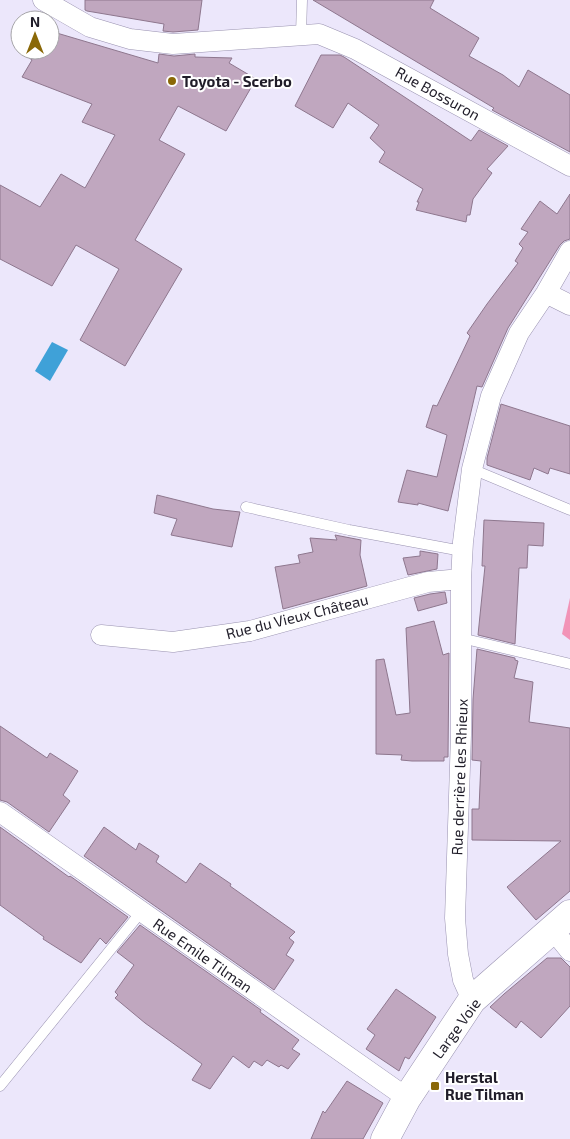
<svg xmlns="http://www.w3.org/2000/svg" width="570" height="1139" viewBox="0 0 570 1139" font-family="'Exo 2',sans-serif">
	<style>
		.forest { fill: #f293b7 }
		.water { fill: #3fa1d8 }
		.building { fill: #c0a7bf; stroke: #8e778e }
		.lines { fill: none; stroke-linecap: round; stroke-linejoin: round }
		.lane-casing { stroke: #9992b0; stroke-width: 11 }
		.street-casing { stroke: #9992b0; stroke-width: 21 }
		.secondary-casing { stroke: #9992b0; stroke-width: 29 }
		.lane { stroke: #fff; stroke-width: 10 }
		.street { stroke: #fff; stroke-width: 20 }
		.secondary { stroke: #fff; stroke-width: 28 }
		.poi-dot { fill: #8a6807; stroke: #fff; stroke-width: 2 }
		.labels { text-anchor: middle; dominant-baseline: central; stroke-width: 4; stroke-linejoin: round; paint-order: stroke }
		.poi-label { font-size: 15px; font-weight: bold; fill: #201d29; stroke: #fff; text-anchor: start }
		.street-label { font-size: 15px; fill: #201d29; stroke: #fff }
	</style>
	<rect width="100%" height="100%" fill="#ece7fb"/>
	<path class="forest" d="M570,598v42l-8,-6z"/>
	<path class="water" d="M52,342l16,8 -18,31 -15,-10z"/>
	<path class="building" d="M85,0h117l-4,30 -25,2 -10,-1 1,-7 -77,-13 -2,-1z
		M313,0h121l-4,8 49,30 -10,18 34,19 16,12 9,-17 42,25v57l-78,-42 2,-2z
		M50,31l108,32 1,-9 15,2 21,-2v3l37,1 -3,5 27,16 -30,52 -48,-25 -19,34 26,14 -50,86 47,29 -57,97 -45,-26 39,-71 -43,-24 -24,41 -52,-27v-74l40,22 21,-33 24,14 30,-53 -33,-13 10,-18 -70,-27 10,-17 -12,-9 1,-1h29z
		M321,55h19l4,2 127,84 8,-11 29,16 -21,23 5,4 -19,26 -3,16h-3l-1,7 -50,-12 3,-8h-2l6,-13 -44,-27 6,-10 -15,-14 9,-13 -31,-22 -15,25 -38,-22z
		M570,194v45l-6,2 -4,4 -52,83 -26,59 -5,-1 -29,125 -30,-8v2l-20,-3 9,-32 30,7 10,-42 -21,-8 7,-22 4,1 33,-70 -3,-3 20,-29 31,-41 -3,-2 8,-13 -4,-4 9,-12 -7,-3 19,-28 17,13z
		M501,404l69,22v48l-20,-6 -2,6 -14,-6 -4,12 -43,-15v-7z
		M157,495l56,14 27,3 -8,35 -61,-12 6,-16 -23,-6z
		M484,520l60,3 -1,23 -15,-1 -1,23h-8l-4,76 -37,-9 7,-69h-3z
		M335,535l26,5 -1,15 7,31 -84,23 -8,-42 25,-4 -2,-8 15,-3 -3,-14 27,2z
		M420,551l18,3 -1,15 -29,6 -5,-17 17,-2z
		M445,592l2,11 -29,8 -4,-13 16,-4z
		M434,621l9,34 6,-2 -1,104h-4v4h-32l-11,-1 1,-5 -26,-1v-94l8,-1 12,56 14,-2 -4,-85z
		M477,649l38,9v2l3,1 -4,17 19,4 -4,40 41,6v163l-34,29 -29,-33 54,-46 -89,-1v-31h7l2,-48 -9,-1 1,-61z
		M0,726l47,32 3,-5 28,18 -15,24 7,6 -21,31 -42,-30 -7,-2z
		M0,827l69,50 1,-1 58,41 -22,27 -6,-6 -19,25 -38,-24 1,-2 -44,-32z
		M104,827l32,23 3,-7 20,13 -3,6 30,21 14,-20 31,21 -1,2 65,46 -6,6 5,4 -8,13 8,5 -20,30 -190,-134z
		M140,925l121,85 -1,2 39,28 -7,9 8,5 -12,15 -7,-4 -2,2 -12,-7 -5,6 -8,-5 -5,7 -16,-12 -23,33 -18,-9 10,-16 -57,-41 -30,-25 3,-3 -3,-3 19,-27 -17,-13z
		M547,958h14l9,9v39l-29,32 -20,-17 -5,7 -26,-21 14,-13z
		M396,989l40,28 -27,42 -4,-2 -6,14 -33,-22 9,-14 -8,-6z
		M347,1081l36,22 -20,36h-52l12,-28 2,2z"/>
	<g class="lines">
		<g class="lane-casing">
			<path id="lane" d="M301,35l1,-35
				M472,469l98,41
				M246,507l103,23 113,21
				M461,638l109,26
				M0,1086l141,-174"/>
		</g>
		<g class="street-casing">
			<path id="street" d="M43,0l47,27 40,12 43,5 146,-10 36,15 215,117
				M546,293l24,12
				M101,635l72,7 77,-11 178,-49 33,-3
				M0,812l407,286
				M553,930l17,21
				M472,1000l-9,-20 -5,-26 -3,-36 6,-183v-156l2,-37 9,-73 19,-73 28,-63 27,-40 24,-42"/>
		</g>
		<g class="secondary-casing">
			<path id="secondary" d="M385,1139l22,-41 65,-98 98,-86"/>
		</g>
		<use href="#lane" class="lane"/>
		<use href="#street" class="street"/>
		<use href="#secondary" class="secondary"/>
	</g>
	<g class="poi-dot">
		<circle cx="172" cy="81" r="5"/>
		<rect x="430" y="1081" width="10" height="10" rx="2.5"/>
	</g>
	<g class="labels">
		<g class="poi-label">
			<text x="182" y="81">Toyota - Scerbo</text>
			<text x="445" y="1077">Herstal<tspan x="445" dy="17">Rue Tilman</tspan></text>
		</g>
		<g class="street-label">
			<text transform="translate(438 93) rotate(29)">Rue Bossuron</text>
			<text transform="translate(297 616) rotate(-14)">Rue du Vieux Château</text>
			<text transform="translate(459 777) rotate(-88)">Rue derrière les Rhieux</text>
			<text transform="translate(203 955) rotate(35)">Rue Emile Tilman</text>
			<text transform="translate(456 1028) rotate(-54)">Large Voie</text>
		</g>
	</g>
	<g transform="translate(35 35)"><circle r="24" fill="#ffffff" stroke="#a6a5a9"/>
	<path d="M0-4L9 19L0 12L-9 19Z" fill="#8a6807"/>
	<text y="-8" font-size="14" font-weight="bold" text-anchor="middle" fill="#201d29">N</text>
	</g>
</svg>
